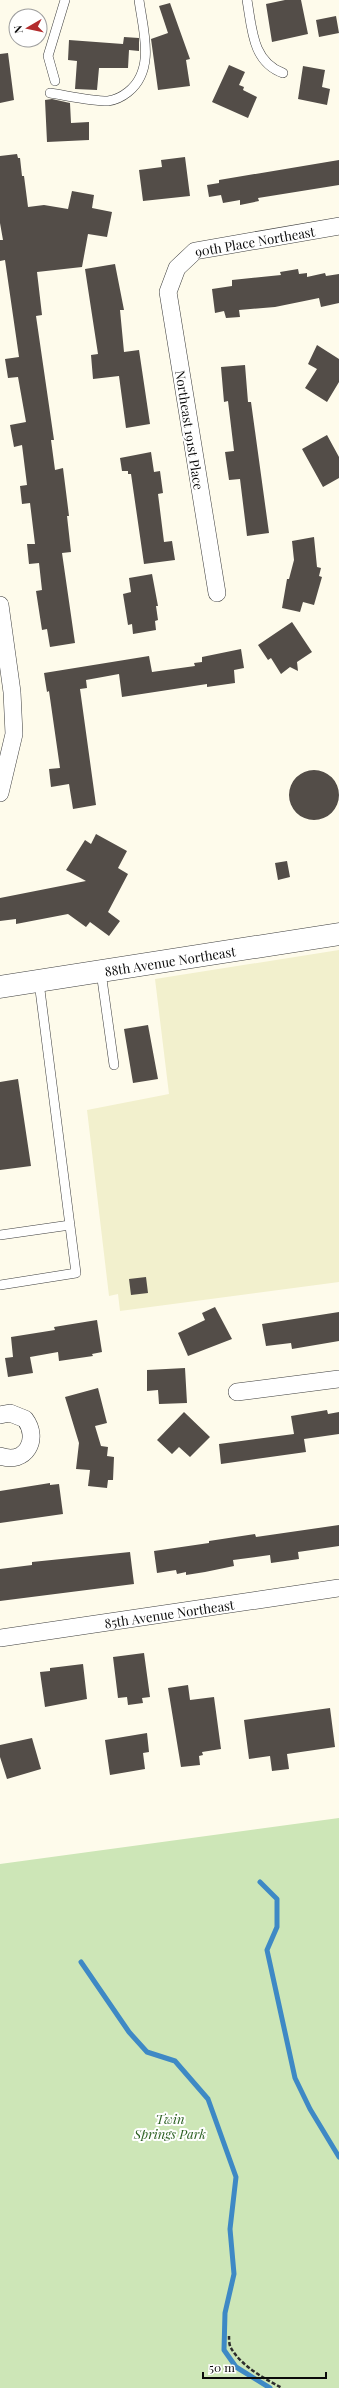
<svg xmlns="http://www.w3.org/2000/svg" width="339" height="2388" viewBox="0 0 339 2388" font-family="'Playfair Display',serif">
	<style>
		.farmland { fill: #f2f0cd }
		.green { fill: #cde6b7 }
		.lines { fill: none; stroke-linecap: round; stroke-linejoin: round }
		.stream { stroke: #3e89c5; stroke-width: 5 }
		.building { fill: #534d48 }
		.service-casing { stroke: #3e3e3e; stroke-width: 10 }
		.minor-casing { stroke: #3e3e3e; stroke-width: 18 }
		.tertiary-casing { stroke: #3e3e3e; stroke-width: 23 }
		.path { stroke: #2d2d2d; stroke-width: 2.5; stroke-dasharray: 4 2; stroke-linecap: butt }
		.service { stroke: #fff; stroke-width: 9 }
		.minor { stroke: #fff; stroke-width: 17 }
		.tertiary { stroke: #fff; stroke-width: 22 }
		.labels { text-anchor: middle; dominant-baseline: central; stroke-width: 4; stroke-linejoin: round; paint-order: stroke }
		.street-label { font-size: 13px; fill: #0b0b0b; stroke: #fff }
		.park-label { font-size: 13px; font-style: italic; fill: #2a5f20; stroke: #fff }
	</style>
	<rect width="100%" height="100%" fill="#fefbeb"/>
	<path class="farmland" d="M339,950v332l-219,29 -2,-17 -9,2 -22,-186 82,-16 -14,-115z"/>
	<path class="green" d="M339,1818v570h-339v-524z"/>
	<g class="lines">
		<path class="stream" d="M260,1882l17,17v28l-10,23 28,128 15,31 29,48
			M81,1962l48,70 18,20 28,9 33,38 28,78 -6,52 4,45 -9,39 -1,37 12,17 34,21"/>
	</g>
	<path class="building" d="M285,0h16l7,34 -36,8 -6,-38z
		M170,3l20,56 -4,1 4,26 -32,4 -7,-51 17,-6 -9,-27z
		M336,16l3,17 -20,4 -3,-17z
		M124,37l15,1v13l-10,-1 -1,18h-29l-2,22 -22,-1 2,-28 -9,-1 1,-20 54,4z
		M8,53l6,47 -14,3v-49z
		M229,65l16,7 -6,13 5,2 -1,3 14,7 -9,21 -36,-16z
		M303,66l22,4 -3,17 8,2 -3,16 -29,-6z
		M52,99l18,4 1,20 18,-1v18l-42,2 -2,-42z
		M17,154l1,4h2l2,18h2l4,31 16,-2 24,4 4,-18 22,4 -2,13 20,4 -5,25 -19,-3 -6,33 -45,5 5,43 -6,1 18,124h-3l4,30 8,-2 6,48h-2l4,36 -9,1 13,90 -25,4 -3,-18 -5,1 -6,-39 6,-1 -3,-27 -10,1 -2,-20h8l-5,-41 -8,1 -2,-18 7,-1 -5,-40 -8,2 -4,-22 16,-3 -8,-45 -10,1 -3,-19 14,-2 -14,-97 -5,1v-21h3l-3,-17v-67z
		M185,157l5,39 -47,5 -4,-31 23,-3 -1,-7z
		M339,160v25l-81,13 1,3 -19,4v-5l-17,3 -2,-8 -12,2 -2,-12 12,-2v-3z
		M115,264l9,46h-4l4,42 15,-2 11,74 -24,4 -7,-52 -26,3 -2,-24 7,-1 -13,-85z
		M298,269l1,5 8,-1v4l18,-4 1,3 13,-2v29l-18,4 -2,-9 -44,9 -36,3 1,7 -14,1 -2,-7 -9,2 -3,-24 20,-3v-6l49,-5 -1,-3z
		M317,345l22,14v23l-12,20 -22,-14 12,-19 -9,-5z
		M245,365l3,37h3l18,131 -22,3 -7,-57 -11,1 -4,-28 9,-1 -6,-50 -4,1 -3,-35z
		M327,435l12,22v21l-16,9 -21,-38z
		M151,452l3,20 6,-1 3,22 -5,1 6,48 8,-1 3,19 -31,4 -13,-90h-3v-3h-6l-2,-13z
		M314,537l3,30 4,1 -2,8 3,1 -8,28 -11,-3 -3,10 -18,-4 5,-29h2l5,-19 -2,-19z
		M152,574l6,32h-2l2,14 -3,1 1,9 -23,4 -1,-10 -4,1 -5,-31 8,-2 -2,-14z
		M292,622l20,30 -15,10 1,9 -8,-4 -9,7 -10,-16 -3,2 -10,-15z
		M241,649l3,19 -10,2 1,13 -28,4v-3l-85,13 -3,-23 -33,6 1,8 -7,1 16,116 -23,4 -4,-25 -18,3 -2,-18 11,-1 -11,-77 -2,1 -3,-19 105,-17 3,16 43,-6 -1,-3 8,-1v-5z
		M289 795a25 25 0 1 1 50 0a25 25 0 1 1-50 0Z
		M96,834l31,17 -9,17 10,6 -20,38 12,9 -11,15 -19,-14 -4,5 -18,-13 -52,10v-5l-16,2v-23l86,-17 -20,-11 19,-30 6,4z
		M287,861l3,16 -12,3 -3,-17z
		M148,1025l10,54 -25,4 -9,-54z
		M18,1079l13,87 -31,4v-88z
		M146,1277l2,16 -17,2 -2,-16z
		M215,1307l17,32 -44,17 -10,-23 27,-13 -3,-7z
		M339,1312v29l-47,8 -1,-6 -25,3 -4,-22z
		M97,1320l5,32 -10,2 1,2 -34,5 -1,-9 -28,5 3,16 -25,4 -3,-19 8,-1 -2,-20 44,-7 -1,-3z
		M185,1368l2,35 -28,1 -1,-14 -11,1v-21z
		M98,1388l9,35 -12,3 6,20 7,1 -1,9 7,1 -1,23h-5l-1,8 -19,-2 2,-16 -14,-1 3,-26 -14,-46z
		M327,1410l1,4 11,-2v22l-35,5 2,13 -85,12 -2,-20 75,-10 -3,-18z
		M184,1412l26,25 -20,20 -11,-10 -7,7 -15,-14z
		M50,1483v2l9,-1 4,30 -63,9v-32z
		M339,1525v21l-41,6 1,7 -28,4 -1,-8 -37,5 1,6 -29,6 -19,3v-3l-9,2 -1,-4 -19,3 -3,-22 55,-8v-2l46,-7 1,3z
		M130,1552l4,32 -134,17v-32l32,-4v-3z
		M144,1653l6,44 -8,1 1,5 -15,2 -1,-8 -9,1 -5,-41z
		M83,1664l4,35 -42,8 -5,-35 10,-1v-3z
		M188,1685l2,15 24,-3 7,52 -19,3 1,3 -4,1 1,9 -19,2 -13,-79z
		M330,1708l5,39 -48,7 2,15 -17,2 -2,-15 -21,3 -5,-39z
		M147,1733l2,19 -6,1 2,16 -35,6 -5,-35z
		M32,1738l9,31 -34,10 -7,-22v-12z"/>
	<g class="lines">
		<g class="service-casing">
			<path id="service" d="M247,0c5,28 5,62 36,73
				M55,81l-7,-25 17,-56
				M50,93c19,3 40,8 58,8 7,-1 15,-5 20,-9 28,-22 15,-62 11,-92
				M101,972l13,93
				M0,1235l70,-10
				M0,1285l76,-12 -37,-291"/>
		</g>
		<g class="minor-casing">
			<g id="minor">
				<path id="s1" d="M217,593l-49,-301 9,-24 18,-17 144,-25"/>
				<path d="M0,605l12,87 2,42 -14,59"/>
				<path d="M237,1392l102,-13"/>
				<path d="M0,1415l10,-2 15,6c15,20 1,46 -25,37"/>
				<path id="s2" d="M0,1638l339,-50"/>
			</g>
		</g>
		<g class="tertiary-casing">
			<g id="tertiary">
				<path id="s3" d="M0,987l339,-53"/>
			</g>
		</g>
		<path class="path" d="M229,2336c0,3 0,9 2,12 10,18 34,31 51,40"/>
		<use href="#service" class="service"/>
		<use href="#minor" class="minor"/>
		<use href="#tertiary" class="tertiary"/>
	</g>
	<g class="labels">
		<g class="street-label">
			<text stroke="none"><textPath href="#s1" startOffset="416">90th Place Northeast</textPath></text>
			<text transform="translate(190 430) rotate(81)">Northeast 191st Place</text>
			<text stroke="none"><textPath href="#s3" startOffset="172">88th Avenue Northeast</textPath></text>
			<text stroke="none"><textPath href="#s2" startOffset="171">85th Avenue Northeast</textPath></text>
		</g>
		<g class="park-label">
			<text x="170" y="2118">Twin<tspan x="170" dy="15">Springs Park</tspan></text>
		</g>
	</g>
	<g transform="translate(28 28) rotate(261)"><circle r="19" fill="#ffffff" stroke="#9d9d9d"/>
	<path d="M0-3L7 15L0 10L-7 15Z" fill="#b32c2d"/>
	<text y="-6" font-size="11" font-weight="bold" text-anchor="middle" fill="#0b0b0b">N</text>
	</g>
	<path d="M203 2372v6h123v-6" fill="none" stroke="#0b0b0b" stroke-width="2"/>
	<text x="209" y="2372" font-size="12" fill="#0b0b0b" stroke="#ffffff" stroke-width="3" paint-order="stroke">50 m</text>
</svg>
